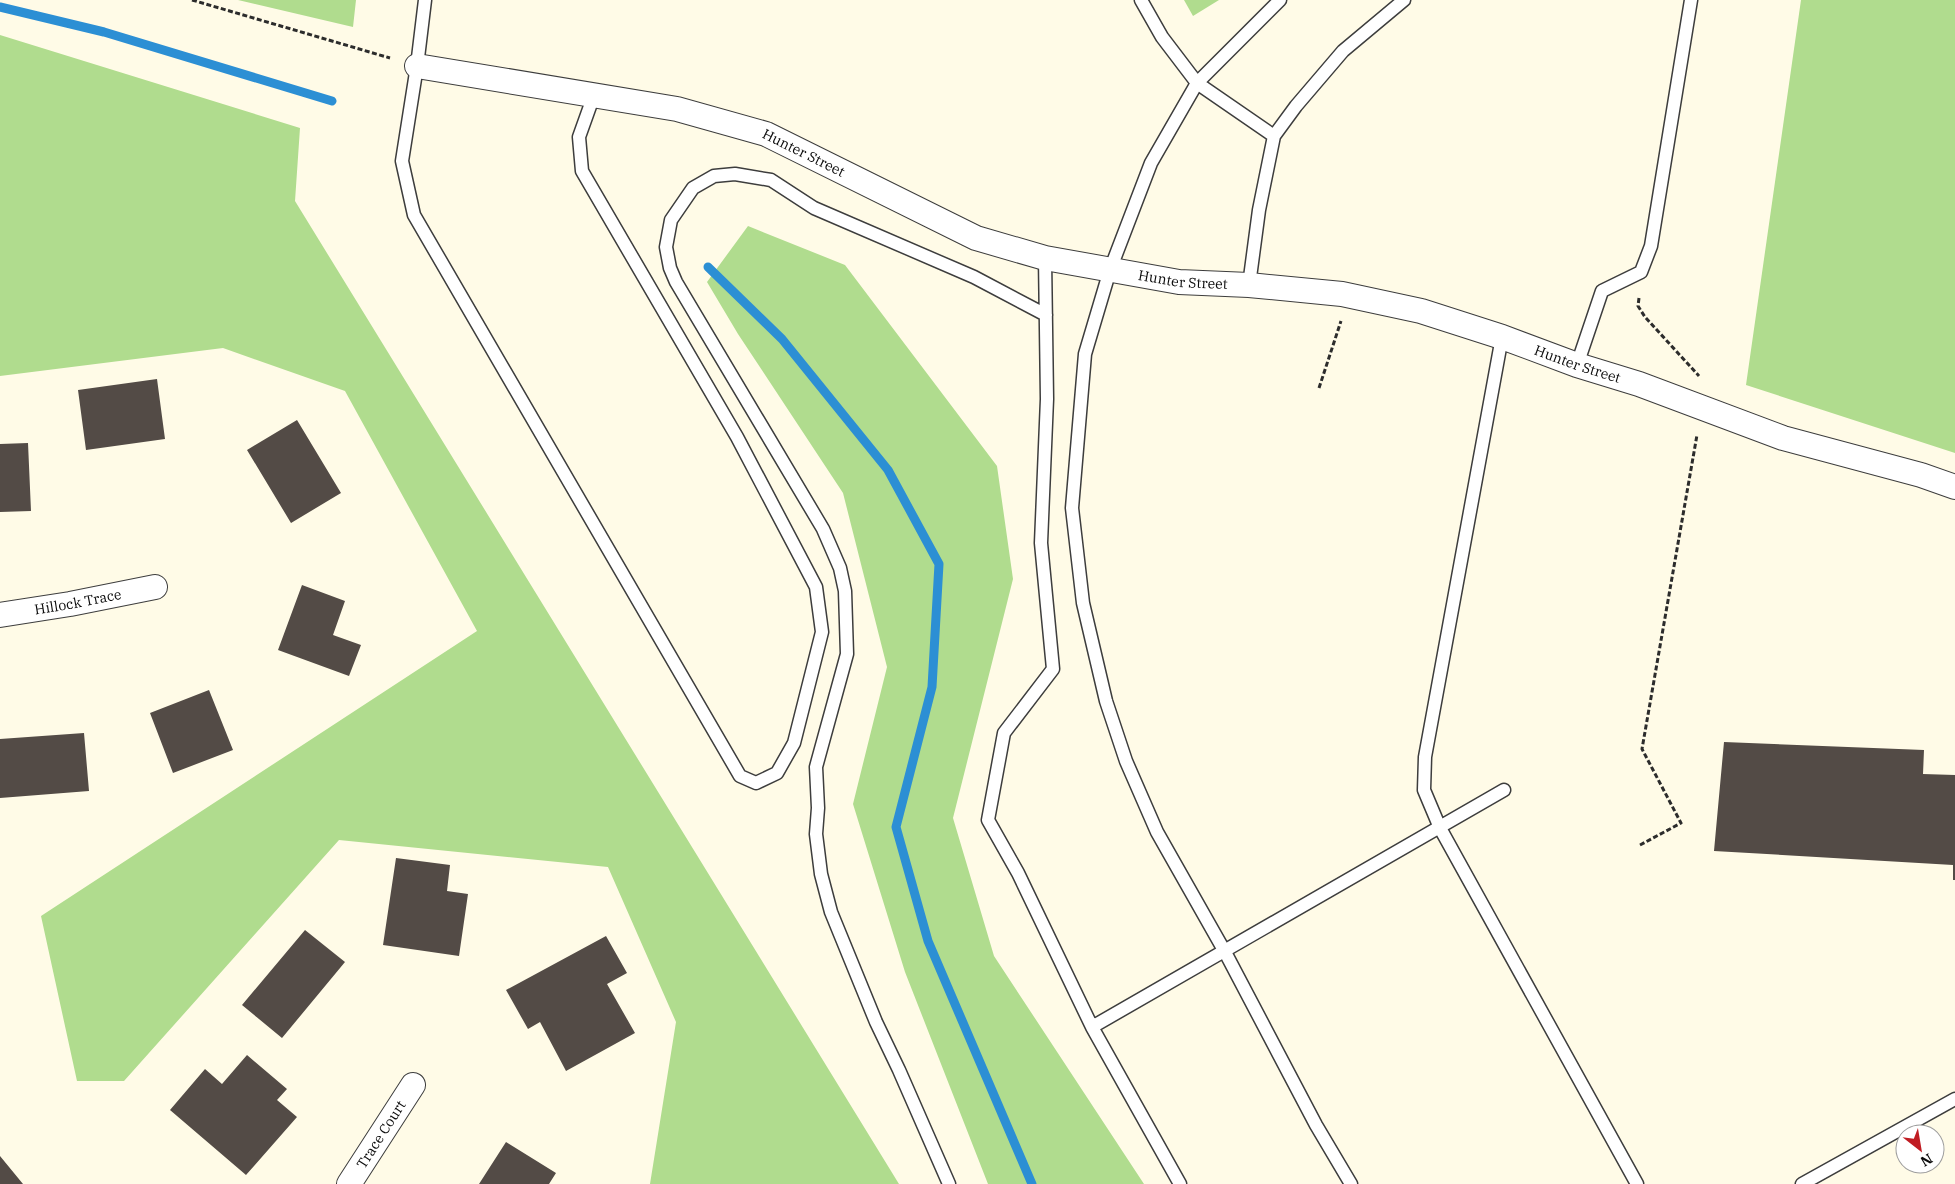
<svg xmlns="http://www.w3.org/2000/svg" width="1955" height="1184" viewBox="0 0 1955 1184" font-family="'IBM Plex Serif',serif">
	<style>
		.forest { fill: #b0dc8e }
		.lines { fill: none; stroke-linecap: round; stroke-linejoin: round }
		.stream { stroke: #2c8fd4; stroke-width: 9 }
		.building { fill: #534b46 }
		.service-casing { stroke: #3d3d3d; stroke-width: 15 }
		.minor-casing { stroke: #3d3d3d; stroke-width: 26 }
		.path { stroke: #2c2c2c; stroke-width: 3; stroke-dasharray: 5 2.5; stroke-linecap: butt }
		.service { stroke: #fff; stroke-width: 12 }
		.minor { stroke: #fff; stroke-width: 24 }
		.labels { text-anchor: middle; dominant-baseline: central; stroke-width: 5; stroke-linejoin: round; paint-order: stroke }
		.street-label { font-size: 14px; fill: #0a0a0a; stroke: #fff }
	</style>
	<rect width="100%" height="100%" fill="#fffbe7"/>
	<path class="forest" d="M238,0h118l-3,27z
		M1184,0h35l-26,16z
		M1801,0h154v453l-209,-68z
		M0,35l300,93 -5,73 604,983h-249l26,-162 -68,-155 -269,-27 -215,241h-47l-36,-165 436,-285 -132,-240 -122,-43 -223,28z
		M748,226l97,39 152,201 16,113 -60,239 41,138 150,228h-156l-83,-212 -52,-168 34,-137 -44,-174 -105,-159 -31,-52z"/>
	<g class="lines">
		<path class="stream" d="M0,7l104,25 228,69
			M708,267l74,72 106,131 51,94 -7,123 -36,140 32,114 104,243"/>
	</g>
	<path class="building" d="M157,379l8,60 -79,11 -8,-60z
		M297,420l44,73 -50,30 -44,-73z
		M28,443l3,68 -31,1v-68z
		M302,585l43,16 -12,34 28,10 -12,31 -71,-26z
		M209,690l24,60 -60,23 -23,-60z
		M84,733l5,58 -89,7v-59z
		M1724,742l200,8 -1,24 32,1v105h-2v-15l-239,-14z
		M396,858l54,7 -3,26 21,3 -9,62 -76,-11z
		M305,930l40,32 -63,76 -40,-33z
		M606,936l21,37 -20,11 28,49 -69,38 -26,-49 -12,7 -22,-39z
		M247,1055l40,34 -10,11 20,17 -51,58 -76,-65 35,-41 17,15z
		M506,1142l50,31 -7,11h-70z
		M0,1156l23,28h-23z"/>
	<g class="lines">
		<g class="service-casing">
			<path id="service" d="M425,0l-8,66 -15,95 12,54 326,561 16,7 21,-10 17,-30 28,-111 -6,-45 -79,-150 -155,-266 -3,-34 15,-42
				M1141,0l21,37 35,46 77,53
				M1280,0l-83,83 -46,80 -41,107 -25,84 -13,154 11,95 23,98 20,60 31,71 68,120 91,173 35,59
				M1045,258l2,141 -6,144 12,126 -49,64 -16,87 30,53 74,154 88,157
				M1249,285l10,-75 15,-74 22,-30 47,-55 61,-51
				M1502,337l-77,420 -1,33 16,38 197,356
				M1577,365l25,-74 39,-19 10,-26 40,-246
				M1092,1027l412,-237
				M949,1184l-50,-114 -23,-48 -45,-110 -10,-38 -5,-40 2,-26 -2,-41 31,-113 -2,-63 -5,-23 -17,-39 -147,-247 -6,-14 -4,-21 5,-27 22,-32 21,-12 21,-2 36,6 43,28 160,69 72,38
				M1802,1184l153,-85"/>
		</g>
		<g class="minor-casing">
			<g id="minor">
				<path id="s1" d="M417,66l260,43 89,25 210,104 69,20 134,24 70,3 93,9 79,17 81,26 75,28 62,19 144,54 138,37 34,12"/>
				<path id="s2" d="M0,615l70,-11 85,-17"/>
				<path id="s3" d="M349,1184l64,-99"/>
			</g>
		</g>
		<path class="path" d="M192,0l198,58
			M1639,298l-1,8 7,11 54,59
			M1319,388l22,-67
			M1640,845l41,-22 -39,-74 55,-314"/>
		<use href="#service" class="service"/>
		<use href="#minor" class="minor"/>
	</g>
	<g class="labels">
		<g class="street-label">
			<text stroke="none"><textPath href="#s1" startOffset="398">Hunter Street</textPath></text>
			<text stroke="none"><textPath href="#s1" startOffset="802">Hunter Street</textPath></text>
			<text stroke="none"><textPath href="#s1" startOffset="1208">Hunter Street</textPath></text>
			<text stroke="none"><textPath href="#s2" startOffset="79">Hillock Trace</textPath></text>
			<text stroke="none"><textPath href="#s3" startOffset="59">Trace Court</textPath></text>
		</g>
	</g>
	<g transform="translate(1920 1149) rotate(149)"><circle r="24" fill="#ffffff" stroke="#9d9d9d"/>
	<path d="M0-4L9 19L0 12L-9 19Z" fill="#c01c22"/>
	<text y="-8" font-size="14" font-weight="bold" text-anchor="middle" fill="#0a0a0a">N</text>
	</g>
</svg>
